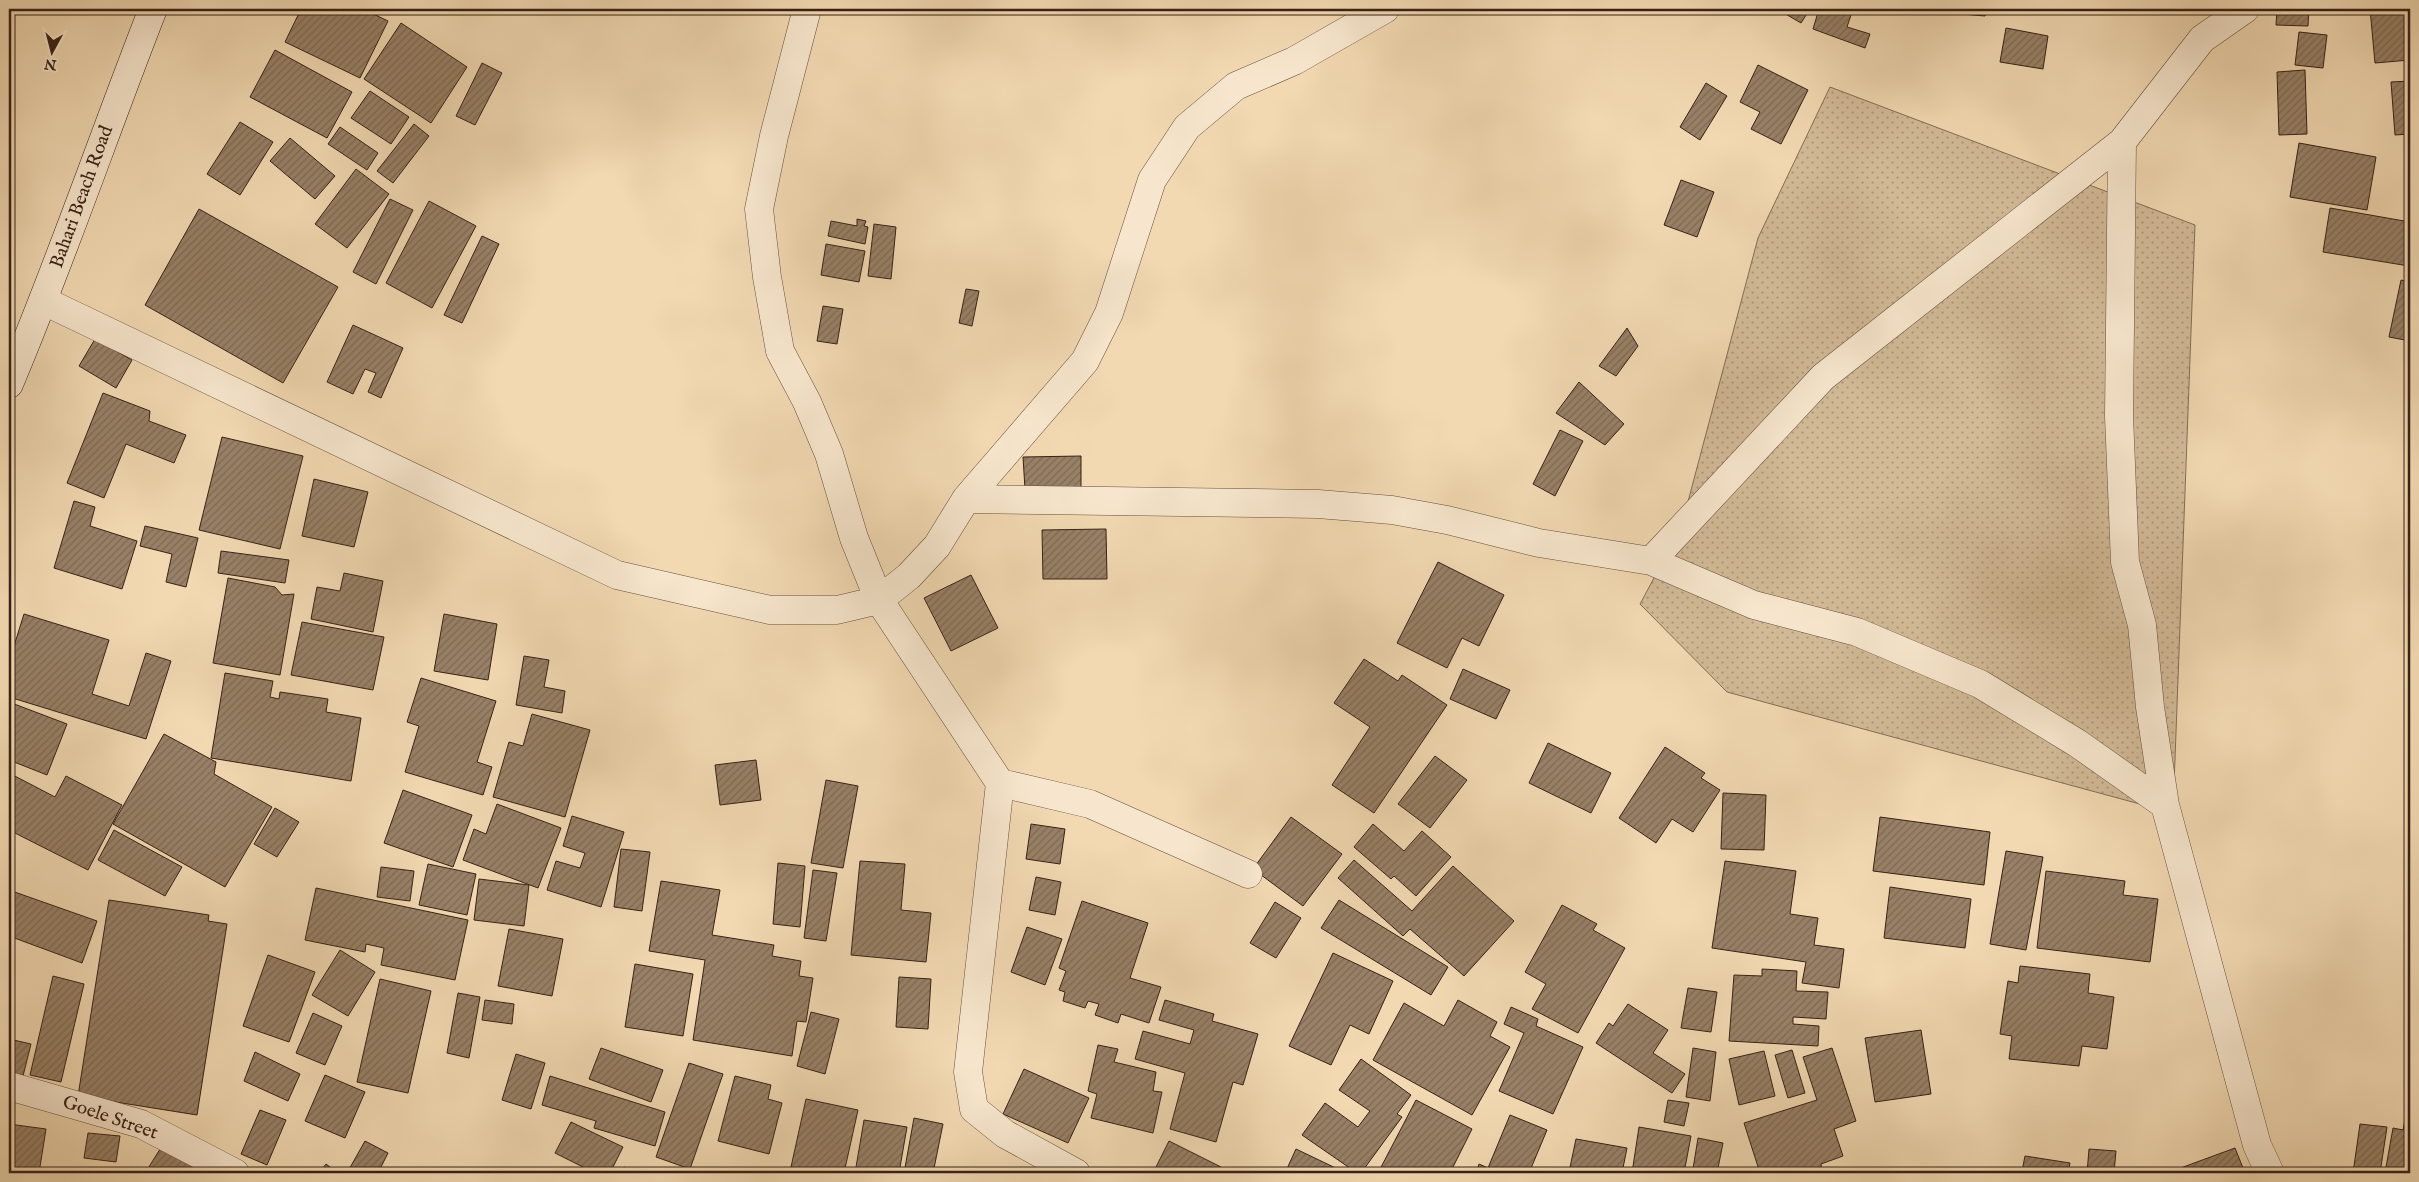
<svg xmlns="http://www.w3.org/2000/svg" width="2419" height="1182" viewBox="0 0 2419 1182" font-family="'IM FELL English',serif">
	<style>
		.park { fill: url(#park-dots); stroke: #846e56 }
		.building { fill: url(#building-hatch); stroke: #372116 }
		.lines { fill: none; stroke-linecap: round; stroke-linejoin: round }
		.street-casing { stroke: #664f3d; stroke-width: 29 }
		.secondary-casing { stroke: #372116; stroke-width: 29 }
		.street { stroke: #f7e6cd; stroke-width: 28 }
		.secondary { stroke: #f7e6cd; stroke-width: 28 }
		.labels { text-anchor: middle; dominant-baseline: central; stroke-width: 4; stroke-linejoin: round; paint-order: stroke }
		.street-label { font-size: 19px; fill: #372116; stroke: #f7e6cd }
	</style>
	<defs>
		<pattern id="park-dots" width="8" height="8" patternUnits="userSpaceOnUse" patternTransform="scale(1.25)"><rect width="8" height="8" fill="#d2ba97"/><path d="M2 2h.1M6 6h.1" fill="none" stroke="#ab977a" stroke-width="1.8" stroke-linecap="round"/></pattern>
		<pattern id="building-hatch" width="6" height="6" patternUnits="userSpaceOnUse" patternTransform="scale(1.25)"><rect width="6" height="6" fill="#988167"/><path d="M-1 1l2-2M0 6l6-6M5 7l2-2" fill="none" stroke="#7d6954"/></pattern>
	</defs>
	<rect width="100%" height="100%" fill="#f2d9b2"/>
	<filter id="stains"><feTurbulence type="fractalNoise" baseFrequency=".004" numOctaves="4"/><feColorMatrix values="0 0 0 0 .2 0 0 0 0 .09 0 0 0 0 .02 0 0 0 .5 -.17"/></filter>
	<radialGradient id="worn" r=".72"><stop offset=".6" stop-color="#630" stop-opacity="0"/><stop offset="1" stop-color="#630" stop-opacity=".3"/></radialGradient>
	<path class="park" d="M1830,87l365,138 -22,588 -446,-121 -87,-88 41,-76 77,-290z"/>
	<path class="building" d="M301,9h62l25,12 -28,57 -75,-36z
		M1777,9h33l-9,14z
		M1819,9h34l-6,18 23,7 -5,14 -52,-19z
		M1938,9h48l-1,7 -47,-4z
		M2277,9h32l-1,17 -32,-1z
		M2370,9h40v51l-35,3z
		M401,23l66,44 -36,56 -67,-44z
		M2006,28l42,8 -5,33 -43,-7z
		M2299,32l28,3 -4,33 -28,-3z
		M275,50l77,42 -25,46 -77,-41z
		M482,63l20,10 -27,52 -19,-9z
		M1758,65l50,25 -27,54 -30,-15 9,-17 -20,-10z
		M2305,70l2,64 -28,1 -2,-63z
		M2410,81v53l-15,1 -4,-53z
		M1706,83l21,13 -27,44 -20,-13z
		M370,91l39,26 -18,27 -40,-26z
		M240,122l33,20 -33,53 -33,-21z
		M414,124l15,12 -36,47 -16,-12z
		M340,127l38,26 -11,17 -39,-26z
		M290,138l45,38 -20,23 -45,-38z
		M2299,143l77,14 -9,53 -77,-13z
		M356,169l33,25 -42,54 -32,-24z
		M1681,180l33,12 -17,45 -33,-12z
		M390,199l23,11 -37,74 -23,-12z
		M429,201l47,25 -44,82 -46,-25z
		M2330,208l80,14 -1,44 -86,-14z
		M199,209l139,78 -55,96 -138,-78z
		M857,219l9,2 -2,5 4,1 -3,17 -37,-8 3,-15 26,5z
		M874,224l22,3 -5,52 -23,-3z
		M482,236l17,8 -37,79 -18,-8z
		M826,244l39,7 -6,31 -38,-7z
		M2401,280l9,2v59l-21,-4z
		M966,289l13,2 -7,35 -13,-3z
		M823,306l20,3 -6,35 -20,-3z
		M353,325l50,23 -22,50 -13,-6 8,-19 -11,-4 -12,25 -26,-12z
		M1627,328l11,18 -22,30 -17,-10z
		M95,339l37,21 -16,28 -37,-22z
		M1579,382l45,42 -19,21 -49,-32z
		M103,393l47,18 -1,10 37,14 -12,28 -48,-19 -22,54 -37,-15z
		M1560,430l23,11 -28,55 -22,-12z
		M222,437l81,19 -23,93 -81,-19z
		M1081,456v31l-56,2 -2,-32z
		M314,479l54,13 -14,55 -52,-11z
		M74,501l21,6 -5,19 47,15 -15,48 -68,-21z
		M145,526l53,12 -12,49 -20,-5 6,-28 -32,-8z
		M1106,529l1,50h-64l-1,-49z
		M221,551l68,9 -4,23 -67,-10z
		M1438,562l66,33 -25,51 -17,-8 -15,30 -50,-25z
		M344,573l39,8 -10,51 -62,-13 6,-32 23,4z
		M971,575l27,53 -47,23 -27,-53z
		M228,578l47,9 7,8 12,-1 -14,81 -67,-12z
		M24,614l85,26 -17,54 37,12 17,-53 25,8 -25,78 -137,-42v-35z
		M444,614l53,10 -9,56 -54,-9z
		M302,622l82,15 -11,53 -82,-15z
		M524,656l25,4 -5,27 21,4 -3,22 -46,-8z
		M1364,659l34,22 4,-6 45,30 -73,108 -42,-28 38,-58 -36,-24z
		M1463,669l47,21 -14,29 -46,-20z
		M225,673l48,8 -3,16 9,2 1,-7 48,7 -2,13 35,6 -10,63 -140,-23z
		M421,678l75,23 -19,61 15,5 -9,28 -78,-23 14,-46 -12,-4z
		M9,702l58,22 -20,51 -38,-15z
		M532,714l58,16 -25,87 -72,-20 16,-55 14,4z
		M164,734l52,28 -2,12 58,33 -47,80 -112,-63z
		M1548,743l63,30 -20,40 -62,-30z
		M1665,747l40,26 -4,5 19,12 -27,42 -21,-13 -16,24 -37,-25z
		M1435,756l32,24 -37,48 -32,-24z
		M756,760l5,40 -41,5 -5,-40z
		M9,773l46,24 11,-21 56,29 -34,65 -79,-40z
		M826,780l32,6 -15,82 -32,-5z
		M403,790l69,25 -19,52 -69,-24z
		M1723,793l43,2 -2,55 -43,-1z
		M497,804l64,24 -23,60 -75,-28 11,-31 12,5z
		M275,808l24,14 -22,35 -23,-13z
		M572,816l52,16 -23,75 -54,-17 9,-29 24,7 5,-15 -22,-7z
		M1291,817l51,37 -39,52 -50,-37z
		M1880,817l110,15 -6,53 -111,-14z
		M1031,824l34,5 -5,35 -34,-5z
		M1373,824l31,27 18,-20 29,26 -35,39 -22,-20 -3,3 -37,-32z
		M114,830l68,37 -17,29 -67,-36z
		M621,849l29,3 -8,59 -28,-4z
		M2006,851l37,6 -17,93 -36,-6z
		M1354,860l58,51 41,-45 61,55 -50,55 -54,-47 -7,7 -65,-58z
		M860,861l45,3 -4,46 30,3 -5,49 -75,-7z
		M1725,861l71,10 -6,43 28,4 -4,27 30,4 -5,39 -37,-5 4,-21 -94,-14z
		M778,863l27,3 -5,61 -27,-3z
		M428,864l48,10 -9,41 -48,-10z
		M381,867l33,4 -4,30 -33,-4z
		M813,870l24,3 -11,68 -22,-3z
		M2046,871l79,10 -2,14 35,4 -8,63 -113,-14z
		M1036,877l25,5 -6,33 -26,-5z
		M479,879l50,6 -5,41 -50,-6z
		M661,881l59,9 -8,45 62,10 -2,11 29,5 -2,15 14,2 -7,44 -9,-1 -5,35 -99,-16 12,-80 -56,-9z
		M1890,887l81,12 -6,49 -81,-10z
		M316,888l152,32 -13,60 -74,-15 3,-17 -18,-4 -1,8 -60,-12z
		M9,890l88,31 -15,42 -73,-27z
		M109,900l100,15 -1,6 19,3 -30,191 -119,-19z
		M1339,900l109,67 -17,28 -110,-67z
		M1082,901l66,22 -18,55 31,9 -12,36 -28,-9 -3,9 -23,-8 4,-11 -11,-3 -3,7 -22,-7 2,-9 -6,-2 7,-19 -7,-3z
		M1275,902l26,16 -25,40 -26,-15z
		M1562,905l35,19 -4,6 32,18 -47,85 -46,-24 14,-25 -21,-12z
		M1027,927l35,12 -17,46 -34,-13z
		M509,929l54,10 -11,57 -54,-10z
		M340,950l35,22 -27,44 -36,-21z
		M1333,953l60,28 -24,53 -19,-9 -19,40 -42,-19z
		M268,955l47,17 -26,70 -46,-16z
		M635,964l58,10 -10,62 -58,-9z
		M2020,966l70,8 -2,19 26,4 -7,52 -25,-3 -3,20 -70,-7 3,-23 -12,-2 8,-53 10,2z
		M1762,969l35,2 -1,20 32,1 -2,27 -33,-2v7l26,2 -1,20 -89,-5 5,-66 28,1z
		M53,976l31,8 -23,98 -31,-7z
		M899,977l32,2 -3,50 -32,-2z
		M380,979l51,12 -23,102 -51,-11z
		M1688,988l29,4 -6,40 -30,-4z
		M458,993l22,4 -11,61 -22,-5z
		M485,1000l29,4 -2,20 -30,-4z
		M1165,1000l49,14 -2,7 46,13 -15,51 -10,-3 -17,60 -46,-13 15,-56 -50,-14 8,-28 47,13 4,-14 -35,-10z
		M1458,1000l39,22 -7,14 20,11 -38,68 -99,-55 31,-57 40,23z
		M1628,1004l40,26 -15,23 32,21 -13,19 -76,-50 13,-20 4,3z
		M1511,1007l27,12 -2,7 47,21 -30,67 -54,-23 25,-58 -20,-9z
		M811,1012l28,7 -14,55 -28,-8z
		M313,1013l29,13 -17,39 -29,-12z
		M1921,1030l10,64 -56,8 -10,-64z
		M9,1039l22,5 -8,32 -14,-4z
		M1098,1045l20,4 -4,13 42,10 -3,19 9,1 -9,41 -62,-15 6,-24 -9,-3z
		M601,1048l62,22 -12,32 -62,-23z
		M1693,1048l23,4 -6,49 -24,-4z
		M1832,1048l24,73 -22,8 9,27 -22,8 1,9h-62l-16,-50 73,-23 -14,-43z
		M1792,1050l13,43 -17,5 -13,-43z
		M1764,1051l11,45 -36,9 -10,-46z
		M255,1052l45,22 -12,27 -44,-20z
		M516,1054l29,9 -14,46 -29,-9z
		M1361,1059l50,36 -14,19 5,3 -41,56h-4l-55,-38 23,-32 33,24 12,-16 -31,-21z
		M689,1063l34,11 -33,95 -34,-12z
		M1024,1069l65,29 -21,45 -65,-29z
		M325,1075l40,17 -20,46 -40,-17z
		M550,1076l115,36 -10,34 -61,-18 2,-7 -54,-16z
		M735,1076l36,9 -3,14 14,4 -13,51 -51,-13z
		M806,1099l52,11 -14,63h-24l-29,-6z
		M2409,1099l1,74h-25l8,-45 10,2z
		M1416,1100l56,29 -22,44h-72z
		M1668,1100l21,3 -5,23 -20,-4z
		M260,1110l26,10 -19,45 -26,-11z
		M1510,1115l37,15 -18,43h-53l3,-9 9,4z
		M914,1118l29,6 -10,49h-29z
		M864,1120l43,7 -8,46h-44z
		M571,1122l52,25 -13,26h-15l-40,-20z
		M9,1124l37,5 -7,44h-30z
		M2360,1124l27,3 -7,46h-27z
		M1639,1127l52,9 -7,37h-52z
		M88,1133l32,3 -4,26 -32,-4z
		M1698,1138l25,5 -6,30 -24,-4z
		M1576,1139l51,9 -5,25h-58l2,-3 3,2z
		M365,1141l23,12 -10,20h-31z
		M1169,1141l52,26 -3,6h-65z
		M162,1146l48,27h-57l-6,-3z
		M2235,1148l10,25h-78z
		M1296,1149l50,24h-61z
		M2089,1149l27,2 -2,22h-27z
		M2025,1156l45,7 -2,10h-77v-2l12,2 1,-5 18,3z
		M326,1164l12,9h-19z
		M624,1167l13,6h-16z
		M727,1170l52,3h-52z"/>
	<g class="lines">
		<g class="street-casing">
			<path id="street" d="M807,9l-33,127 -15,73 8,68 13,74 27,51 22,52 25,84 25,62 121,183 -32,289 6,37 31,25 71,39
				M2122,142l-3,274 6,146 17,63 8,82 15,98
				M44,301l573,274 153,35h67l42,-10 30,-24 28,-30 29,-47 119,-138 24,-48 43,-133 35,-53 49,-41 58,-25 91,-52
				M966,499l352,5 74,6 55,10 92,23 112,18 103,44 103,27 123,52 97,59 88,62 92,340 13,28
				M1651,561l172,-184 299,-235 80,-103 43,-30
				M1000,783l90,21 158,70
				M9,1086l132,38 94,49"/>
		</g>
		<g class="secondary-casing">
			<path id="secondary" d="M9,384c52,-123 95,-250 144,-375"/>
		</g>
		<use href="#street" class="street"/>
		<use href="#secondary" class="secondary"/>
	</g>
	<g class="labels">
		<g class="street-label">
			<text transform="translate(82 197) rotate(-70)">Bahari Beach Road</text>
			<text transform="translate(110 1118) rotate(19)">Goele Street</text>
		</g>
	</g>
	<rect width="2419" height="1182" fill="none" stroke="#f2d9b2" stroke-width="30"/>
	<rect x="10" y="10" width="2399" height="1162" fill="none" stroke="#372116" stroke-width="2.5"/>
	<rect x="15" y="15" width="2389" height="1152" fill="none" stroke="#372116"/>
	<g transform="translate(52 52) rotate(187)" stroke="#f7e6cd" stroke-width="4" paint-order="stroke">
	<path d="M0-4L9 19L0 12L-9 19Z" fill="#372116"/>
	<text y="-8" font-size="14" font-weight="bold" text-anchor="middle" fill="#372116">N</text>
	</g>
	<rect width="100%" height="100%" filter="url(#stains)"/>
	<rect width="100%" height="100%" fill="url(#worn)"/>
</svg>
